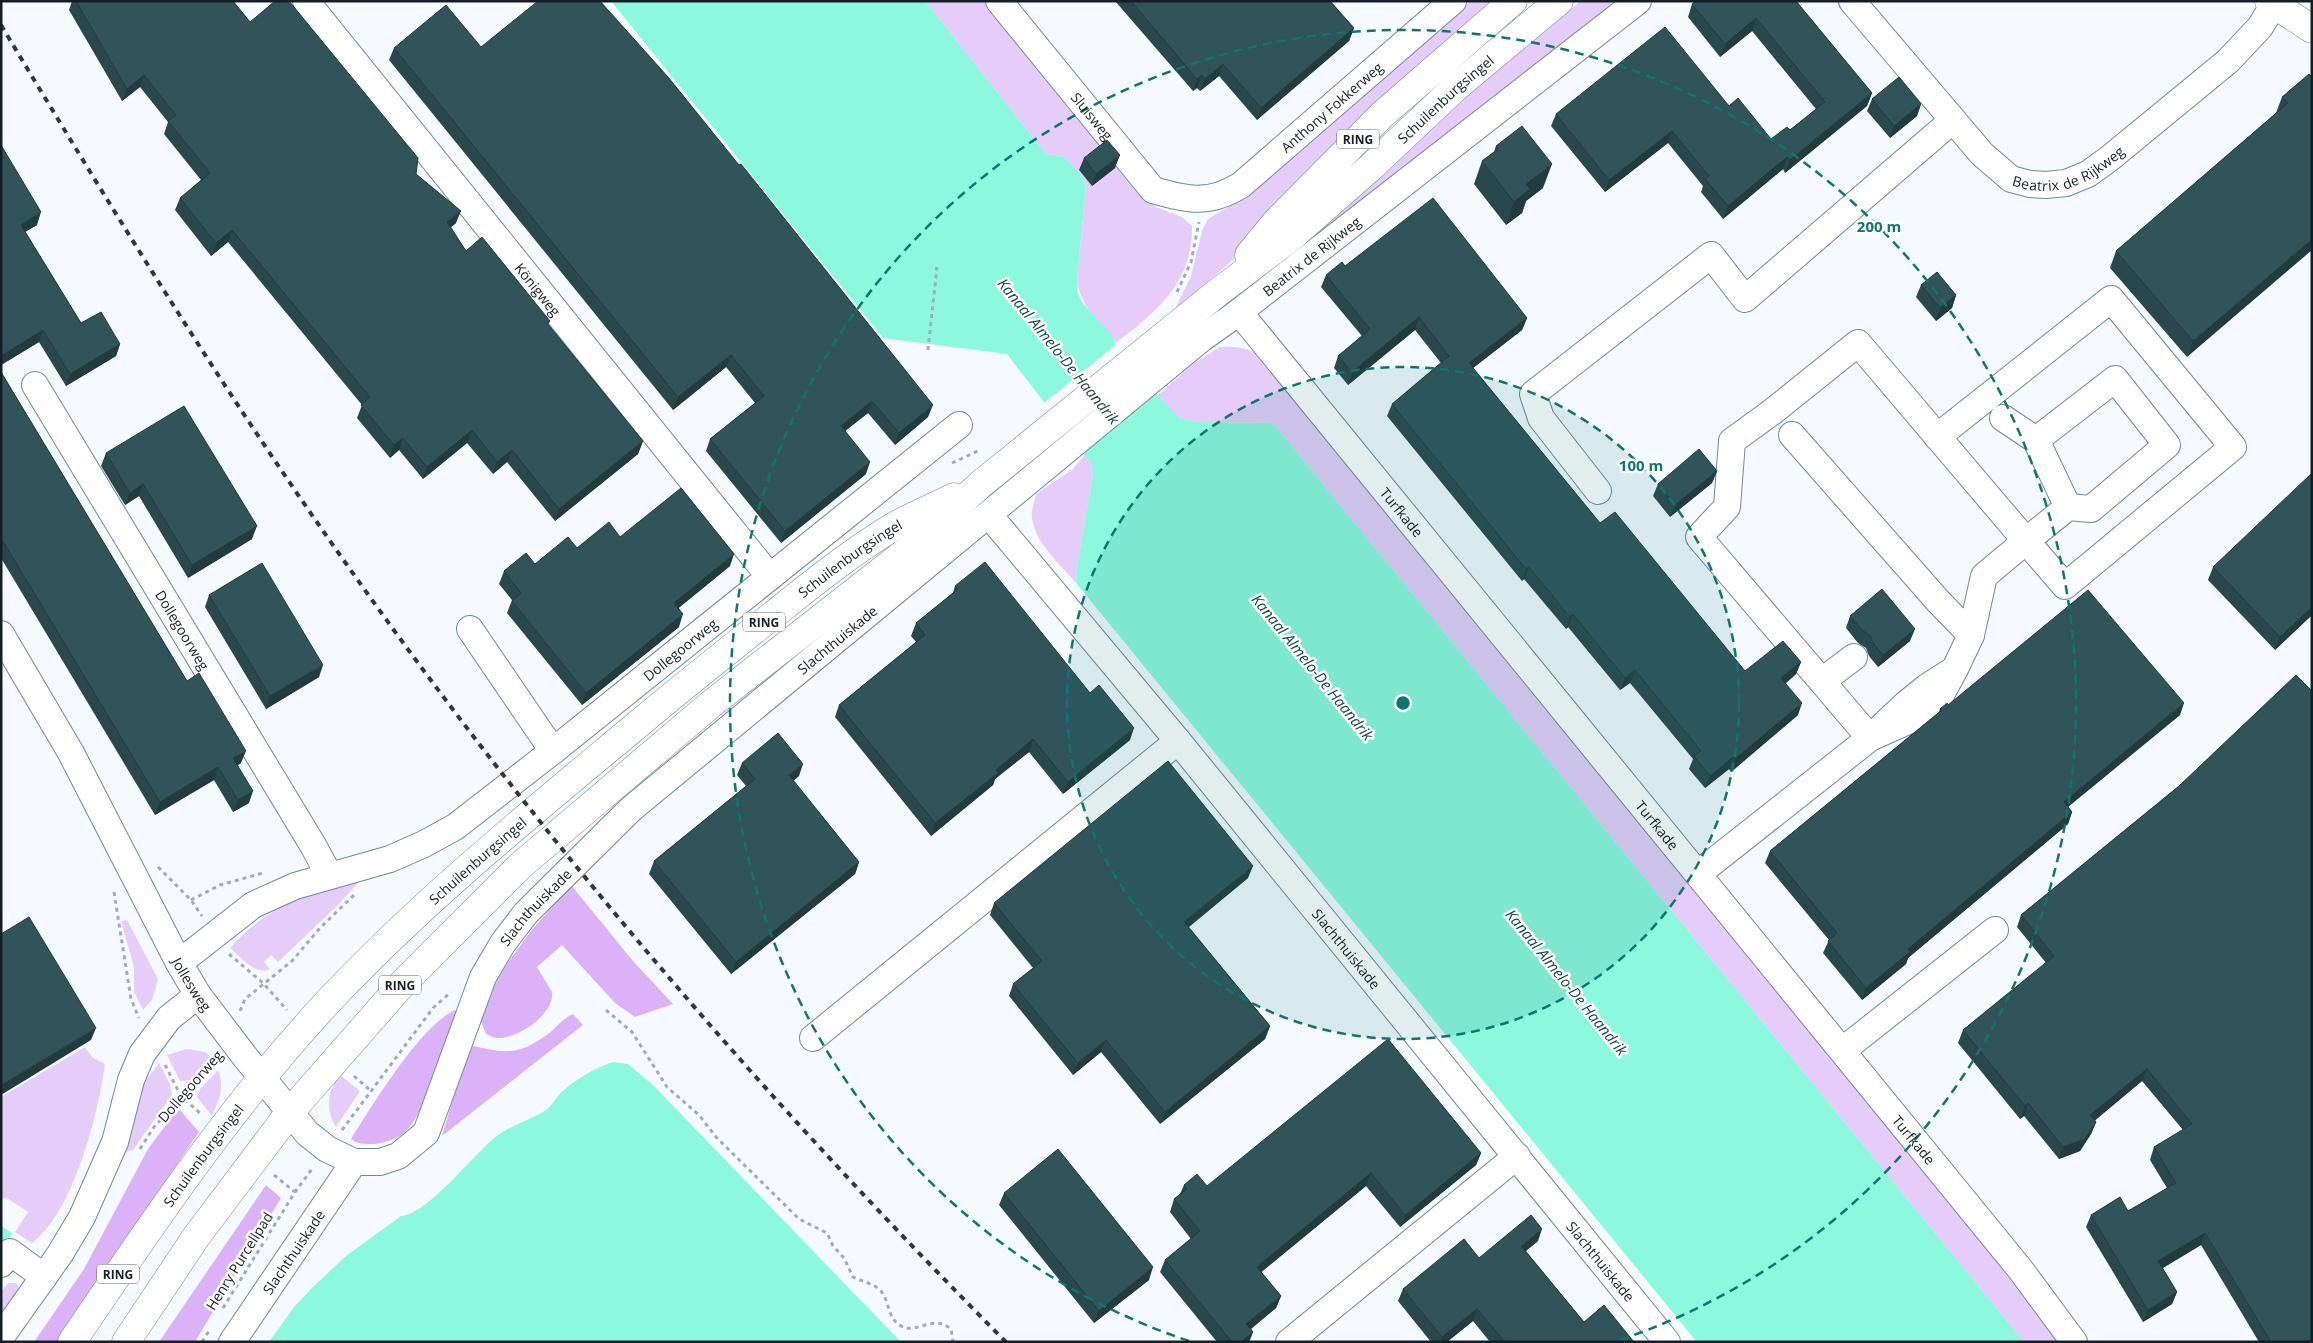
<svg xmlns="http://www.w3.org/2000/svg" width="2313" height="1343" viewBox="0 0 2313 1343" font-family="'Open Sans',sans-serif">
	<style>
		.green { fill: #e6cdf9 }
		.forest { fill: #dbb2f8 }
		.water { fill: #8cf8de }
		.pier { fill: #f4faff }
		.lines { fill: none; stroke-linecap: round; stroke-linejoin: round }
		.minor-casing { stroke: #6f889c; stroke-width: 28 }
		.major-casing { stroke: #6f889c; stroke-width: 29 }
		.path { stroke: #a4acb2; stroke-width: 3; stroke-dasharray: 4 4; stroke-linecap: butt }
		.minor { stroke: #fff; stroke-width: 26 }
		.major { stroke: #fff; stroke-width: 28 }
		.rail { stroke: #2e373f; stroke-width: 4; stroke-dasharray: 6 6; stroke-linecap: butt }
		.wall { fill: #29484d }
		.shaded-wall { fill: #223b3f }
		.building { fill: #30545a; stroke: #223b3f }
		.ring { fill: none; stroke: #0f766e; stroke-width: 2.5; stroke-dasharray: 9 6 }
		.labels { text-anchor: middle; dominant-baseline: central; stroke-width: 5; stroke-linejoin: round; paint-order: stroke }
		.shield { fill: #fff; stroke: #5a6267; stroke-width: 1 }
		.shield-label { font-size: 12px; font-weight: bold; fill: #141e26 }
		.street-label { font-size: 14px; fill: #141e26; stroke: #fff }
		.water-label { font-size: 15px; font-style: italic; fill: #1b4a40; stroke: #fff }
		.centre { fill: #0f766e; stroke: #fff; stroke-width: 2.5 }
		.ring-label { font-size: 15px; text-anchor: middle; font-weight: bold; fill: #0f766e; stroke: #fff; stroke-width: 5; stroke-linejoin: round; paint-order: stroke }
	</style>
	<rect width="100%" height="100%" fill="#f4faff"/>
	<path class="green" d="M925,1h64l152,192 15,14 26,10 10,9c1,57 -35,85 -76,117 -17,-21 -37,-37 -39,-65l9,-91 -5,-13 -18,-18 -17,-2z
		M1471,1h32l-170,152 -99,106 -60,52 17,-35 11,-45 6,-12 32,-19z
		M1581,1h41l-362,280 -4,-3 297,-256z
		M1220,347c23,-1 30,2 48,14l740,909 53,72h-37l-751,-919 -79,-1 -15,-4 -22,-22 37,-33z
		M1085,454l6,9 2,12 -16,92 -1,16c-16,-19 -47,-45 -44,-73 1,-5 3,-11 4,-16l37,-25z
		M360,878l-2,5 -23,25 -57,54 -7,-7 -7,7 6,7c-15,7 -29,-12 -40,-21 36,-42 79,-55 130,-70z
		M127,920l31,59 -6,21 -9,10 -9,-18v-25l-13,-46z
		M85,1047l7,10 13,7c-7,50 -31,148 -73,179l-17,-11 13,-20 -21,-14 -6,1v-102z
		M187,1049l18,3 6,5 -19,23 -12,1 -13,-26z
		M159,1063l11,21 2,11 -39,55 -8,2 16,-65z
		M218,1070c7,17 1,30 -6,46l-15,-19 3,-8z
		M340,1075l20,16 -24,36c-11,-17 -9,-36 4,-52z
		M8,1283h7l3,2 1,7 -18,25v-25z"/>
	<path class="forest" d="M571,885l62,76 40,43 -38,13 -20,-14 -53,-58 -25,22 15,25c3,22 -35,48 -56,46 -3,0 -7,-3 -10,-4l-6,-15 14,-33 15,-25 22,-30z
		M455,1010l1,1c-9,29 -30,102 -51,121 -6,6 -23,12 -32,12 -8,0 -16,0 -22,-5 21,-33 69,-113 104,-129z
		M573,1014l10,11 -141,111 27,-91c39,9 50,11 83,-14 6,-6 13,-14 21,-17z
		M177,1110h3l19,22 -142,210h-23l50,-73 64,-120z
		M266,1185l15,13 -86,144h-36z"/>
	<path class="water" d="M611,1h314l121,153 17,2 18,18 5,13 -9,91c0,5 0,10 1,15 7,22 38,35 39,58l62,67 16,4 78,1 751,919h-327l-621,-759 1,-16 16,-92 -2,-12 -84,-109 -124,-16z
		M613,1062l15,2 26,22 247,256h-632l25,-35 19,-20 33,-31 55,-40c24,0 72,-60 92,-77 16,-14 37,-18 53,-29 7,-5 11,-15 18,-20 14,-12 31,-22 49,-28z
		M1,1226l11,7 -11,16z"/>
	<path class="pier" d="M1119,342v8l20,22 -58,81 -37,-50z"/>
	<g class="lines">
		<g class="minor-casing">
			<g id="minor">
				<path id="s1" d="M306,1l464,576"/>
				<path id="s2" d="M999,1l154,189c34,10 56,15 88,-5l212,-184"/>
				<path id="s3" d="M1852,1l130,153 29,25 19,5 16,1 20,-2 22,-9 22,-16 118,-97 32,-34 16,-26"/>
				<path id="s4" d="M1239,312l781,957 54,73"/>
				<path id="s5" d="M35,385l279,462 15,28"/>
				<path d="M1792,435l146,166 33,34"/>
				<path d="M1937,437l174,-138 122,148 -168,139 -39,-45 42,-34 23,2 76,-64 -52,-66 -79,61 -33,-22"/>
				<path d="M2036,440l32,67"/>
				<path d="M1598,491l-57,-73 -8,-24 178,-139 34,44 208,-179"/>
				<path id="s6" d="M989,515l189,226 489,601"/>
				<path d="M470,629l83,122"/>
				<path id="s7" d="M1,634l70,119 108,210 19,32 48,63 61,75 20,16 27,13h26l18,-6 28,-23 57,-156 20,-34 23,-30 105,-104 570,-470 38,-27 399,-311"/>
				<path d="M1822,681l32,-24"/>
				<path d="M1699,873l171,-135 36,-34 21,-17 28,-18 16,-34 13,-59 42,-35 -168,-198 -86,69 -40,29 -5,66 -28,30 171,201 47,-21 21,-17 17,-31"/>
				<path id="s8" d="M179,963l74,-58 42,-19 95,-27 34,-15 31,-17 98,-76 406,-326"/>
				<path d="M813,1038l365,-297"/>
				<path d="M1843,1050l152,-120"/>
				<path d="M1,1264l9,-12 34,25"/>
				<path d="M1,1337l59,-83 22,-37 33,-75 16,-62 11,-26 27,-36 29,-23"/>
				<path id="s9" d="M232,1342l122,-180"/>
				<path d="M1289,1342l228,-186"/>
			</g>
		</g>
		<g class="major-casing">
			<g id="major">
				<path d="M2269,1l43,28"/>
				<path d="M1249,255l27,-33 107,-108 130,-113"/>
				<path id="s10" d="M72,1342c79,-117 157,-233 253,-337 97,-104 209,-194 318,-285 43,-36 86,-70 130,-105 39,-31 77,-62 120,-88 19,-11 41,-20 61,-30"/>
				<path id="s11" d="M126,1342l70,-105 94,-125 114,-130 116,-116 191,-162 201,-157 70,-64 235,-190 73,-55 81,-71 85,-80 103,-86"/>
			</g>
		</g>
		<path class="path" d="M1177,292l14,-30 8,-40
			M928,350l9,-83
			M952,463l28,-13
			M158,867l33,33 11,16
			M114,892l17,107 8,19
			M191,900l29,-15 43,-12
			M229,954l34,29 24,27
			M606,1010l26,22 35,55 32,28 17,22 83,82 28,14 6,13 11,12 9,19c10,5 20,6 28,14 9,11 6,29 22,36 16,6 30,-13 48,2l2,13
			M240,1011l5,-12 47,-38 28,-33 34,-33
			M165,1065l16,31 21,19
			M354,1076l17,15
			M342,1130l91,-122 18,-16
			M140,1149l14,-22 63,-68
			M274,1175l21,17
			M223,1308l72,-116 17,-23
			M202,1342l7,-11"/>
		<use href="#minor" class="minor"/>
		<use href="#major" class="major"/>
		<path class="rail" d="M1,25c115,191 231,380 361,561 193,270 410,521 644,756"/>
	</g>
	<path class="wall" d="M72,1h161l17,21 166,152 40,49 -5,4 15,24 84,70 -2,4 95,116 -5,13 -83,67 -48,-59 -14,12 -26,-31 -44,36 -24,-29 -9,8 -33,-40 5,-13 -134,-163 -17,14 -36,-46 5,-12 21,-18 -37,-46 4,-12 -28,-35 -18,14 -53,-91z
		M1115,1h215l24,27 -5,13 -92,79 -38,-44 -19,15 -3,-3 -4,3z
		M1796,1l76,92 -5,13 -82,67 -2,-4 -60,50 -22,-27 2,-6 -35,-43 -63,49 -54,-66 5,-12 173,-8 42,33 19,-9 26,-21 -64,-78 -32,26 -32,-40 4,-13z
		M481,47l447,370 -33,28 -27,-32 -23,18 21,43 -85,69 -75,-92 4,-12 45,-36 -29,-36 -53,43 -284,-350 5,-12z
		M2312,77l-125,280 -77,-89 6,-17 160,-138 6,-16z
		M1872,99l49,5 -4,12 -27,22 -23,-27z
		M1,145l36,80 -12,7 56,91 39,21 -4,12 -50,30 -27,-44 -38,23z
		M1496,146l47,42 -17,13 -4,12 -16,12 -32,-41 8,-23 12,-9z
		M1084,158l31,10 -23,18 -13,-16z
		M1345,266l182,52 -5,12 -49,38 127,155 145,148 56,-9 -5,12 -10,9 12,32 -67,57 -2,-3 -24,19 -16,-19 4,-10 -63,-76 -10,7 -52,-63 -2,2 -42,-50 -2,2 -135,-165 5,-12 49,-41 -26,-33 -67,55 -14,-17 4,-12 24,-20 -41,-49 5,-12z
		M1921,285l35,10 -4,13 -16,13 -20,-24z
		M1,372l186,309 54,82 -3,2 11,38 -16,9 -19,-32 -59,35 -154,-257z
		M106,453l146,86 -64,39 -49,-82 -14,9 -24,-39z
		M1717,471l-5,12 -42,34 -17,-21 5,-12z
		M620,537l110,29 -52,42 1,19 -97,78 -75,-92 5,-13 -13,-16 5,-13 31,-7 42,-16z
		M2213,567l99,48 -37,35 -67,-70z
		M955,586l135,107 40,47 -67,54 -34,-42 -34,27 -2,6 -62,51 -96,-119 4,-12 77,-63 -5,-6 5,-13 37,-30z
		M209,595l110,82 -53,32 -61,-102z
		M1850,616l60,25 -32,26 -9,-11 -3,-8 -8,-5 -12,-15z
		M1948,705l232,10 -112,92 4,5 -4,12 -160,134 -2,6 -44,36 -39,-47 6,-13 -64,-77 5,-12 169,-139 1,-3z
		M742,763l57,13 -6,5 66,81 -4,12 -124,100 -82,-100 5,-13 92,-75 -9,-11z
		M2179,786l133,556h-53l-58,-97 -38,23 14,24 -5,12 -29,18 -57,-95 5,-12 37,-4 39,-23 -17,-28 4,-13 29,-17 -41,-49 -47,39 1,2 -5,12 -11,17 -21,8 -35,-43 -4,3 -62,-76 5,-13 83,-67 -29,-36 4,-12z
		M1248,878l-59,49 81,99 -5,13 -105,85 -59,-72 -28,23 -64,-79 4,-12 20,-16 -43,-53 4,-12z
		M1481,1153l-5,12 -76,62 -34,-41 -105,86 20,24 -5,12 -25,21 2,3 -4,10h-32l-57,-70 5,-12 26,-21 -21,-27 4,-13 6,-5 4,-9 23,1z
		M1004,1193l145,87 -55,43 -95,-118z
		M1538,1241l-12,10 58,71 50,20h-144l-17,-21 -26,21h-16l-33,-41 5,-12 76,-31z"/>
	<path class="shaded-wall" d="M1756,18l-4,13 -32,26 5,-13z
		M1354,28l-5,13 -92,79 4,-12z
		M1223,64l-4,12 -19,15 5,-12z
		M144,75l-4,12 -18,14 5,-12z
		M1202,75l-5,13 -4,3 4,-12z
		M1872,93l-5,13 -82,67 5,-13z
		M1921,104l-4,12 -27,22 4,-12z
		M1672,131l-4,12 -63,49 4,-12z
		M1120,155l-5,13 -23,18 4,-12z
		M1787,157l-4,12 -60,50 5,-13z
		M1552,164l-9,24 -17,13 -4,12 -16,12 8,-23 12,-18z
		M461,211l-5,12 -13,11 4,-12z
		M41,212l-4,13 -21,12 5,-12z
		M232,230l-4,12 -17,14 5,-13z
		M2312,239v11l-125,107 6,-16z
		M1956,295l-4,13 -16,13 4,-13z
		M1419,317l-4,13 -67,55 4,-13z
		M1527,318l-5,12 -58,45 5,-12z
		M43,330l-4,12 -38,23v-9z
		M120,344l-4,12 -50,30 4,-12z
		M731,355l-5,12 -53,43 5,-13z
		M872,401l-4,12 -32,25 5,-12z
		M933,405l-5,12 -33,28 4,-12z
		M472,430l-5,13 -44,36 4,-12z
		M403,438l-4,12 -9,8 4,-13z
		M643,441l-5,13 -83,67 4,-12z
		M512,450l-5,12 -14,12 4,-12z
		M870,462l-4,12 -85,69 4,-12z
		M1717,471l-5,12 -42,34 5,-12z
		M143,484l-4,12 -14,9 5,-12z
		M257,526l-5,13 -64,39 4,-13z
		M734,554l-4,12 -61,50 5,-13z
		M1529,567l-5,12 -2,2 4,-12z
		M2312,607v8l-37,35 5,-13z
		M683,614l-4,13 -97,78 4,-12z
		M1573,614l-5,13 -2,2 4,-12z
		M1915,629l-5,12 -32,26 5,-12z
		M1801,662l-5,12 -19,17 4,-13z
		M323,665l-4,12 -53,32 4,-13z
		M1635,670l-5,13 -10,7 5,-12z
		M1802,703l-4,12 -67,57 4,-13z
		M2184,703l-4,12 -121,99 5,-12z
		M1134,728l-4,12 -67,54 5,-12z
		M1033,739l-4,13 -34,27 -2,6 -62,51 4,-13 61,-53z
		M246,751l-5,12 -12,7 4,-12z
		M1733,757l-4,12 -24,19 5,-12z
		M803,764l-4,12 -15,12 5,-13z
		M218,767l-4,13 -59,35 5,-13z
		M253,791l-4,12 -16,9 5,-12z
		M2072,812l-4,12 -160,134 -2,6 -44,36 4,-12 42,-39z
		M859,862l-4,12 -124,100 5,-12z
		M1253,866l-5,12 -68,56 4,-12z
		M1270,1026l-5,13 -105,85 5,-12z
		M96,1028l-5,12 -90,55v-10z
		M1106,1040l-5,12 -28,23 5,-12z
		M2147,1069l-5,12 -56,47 4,-13z
		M2028,1103l-4,13 -4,3 5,-13z
		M2096,1122l-5,12 -11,17 -21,8 4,-12z
		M1481,1153l-5,12 -76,62 5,-12z
		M1371,1173l-5,13 -113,93 4,-12z
		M1542,1229l-4,12 -21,17 4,-12z
		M2205,1233l-4,12 -47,28 4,-12z
		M1153,1267l-4,13 -55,43 5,-12z
		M2177,1292l-5,12 -29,18 5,-12z
		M1281,1296l-5,12 -34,28 4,-12z
		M1477,1309l-4,12 -26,21h-7l2,-5z
		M1253,1332l-4,10h-8z"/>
	<path class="building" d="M76,1h157l17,21 25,-21h14l129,157 -2,16 45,37 -14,11 19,29 16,-14 68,84 -3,2 96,118 -84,68 -47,-59 -15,12 -25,-32 -45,37 -24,-29 -9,7 -33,-40 9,-8 -138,-167 -16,13 -36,-45 30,-25 -42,-52 8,-6 -32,-40 -17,14z
		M538,1h62l68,76 71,88 2,-1 192,241 -34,28 -27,-32 -31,25 29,36 -85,69 -75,-92 54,-43 -33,-41 -53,42 -284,-349 52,-43 35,42z
		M1131,1h199l24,27 -93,80 -38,-44 -18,15 -3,-4 -5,4z
		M1696,1h100l76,92 -82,67 -3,-3 -59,49 -23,-27 4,-3 -37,-45 -63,49 -53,-66 109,-87 64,79 9,-8 33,41 16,-12 3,3 35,-28 -69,-84 -31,26 -33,-40z
		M2309,74l3,3v162l-119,102 -77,-90 172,-148 -6,-6z
		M1899,77l22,27 -27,22 -22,-27z
		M1522,126l30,38 -26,20 4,5 -16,13 -32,-41 16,-12 -2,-3z
		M1107,140l13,15 -24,19 -12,-16z
		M1,145l40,67 -20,13 60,98 20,-11 19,32 -50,30 -27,-44 -42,26z
		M1433,198l94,120 -58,45 131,160 15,-11 130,159 38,-30 18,21 -20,16 21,25 -67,56 -2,-2 -23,19 -16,-20 7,-5 -66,-81 -10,8 -52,-64 -3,3 -41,-50 -3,2 -134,-165 57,-48 -30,-39 -67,55 -14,-16 32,-27 -44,-54 16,-13 3,4z
		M1937,272l19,23 -16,13 -19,-23z
		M1,372l186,309 12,-8 47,78 -13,7 20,33 -15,9 -20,-33 -58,35 -159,-264z
		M184,406l73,120 -65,39 -49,-81 -13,9 -24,-40z
		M1699,449l18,22 -42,34 -17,-21z
		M2312,473v134l-32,30 -67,-70z
		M681,488l53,66 -60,49 9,11 -97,79 -74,-92 9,-8 -17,-22 22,-18 9,11 33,-27 9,11 32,-26 11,15z
		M985,562l105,131 9,-8 35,43 -66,54 -35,-43 -37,31 2,3 -63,50 -96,-118 86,-70 -9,-12 42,-34 -3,-3z
		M262,563l61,102 -53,31 -61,-101z
		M1882,589l33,40 -32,26 -10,-12 -3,-8 -7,-4 -13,-15z
		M2088,590l96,113 -120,99 8,10 -164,137 2,3 -44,36 -38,-47 9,-8 -67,-82 172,-141 -2,-1 7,-6 1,2z
		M2296,675l16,16v651h-41l-66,-109 -47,28 19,31 -29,18 -57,-95 29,-18 8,14 48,-28 -22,-36 38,-23 -45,-55 -57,46 6,7 -11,17 -22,8 -35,-44 -3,3 -62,-76 91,-74 -33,-41 158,-129z
		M778,733l25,31 -14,11 70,87 -123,100 -82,-101 101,-82 -13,-16z
		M1168,761l85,105 -69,56 86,104 -105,86 -59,-72 -28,23 -65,-79 29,-23 -48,-58z
		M29,917l67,111 -95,57v-151z
		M1388,1039l93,114 -76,62 -34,-42 -114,94 24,29 -35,28 7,8 -12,10h-9l-67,-82 35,-29 -26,-32 13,-10 -3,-4 13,-11 10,12z
		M1058,1149l95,118 -54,44 -95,-118z
		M1531,1215l11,14 -21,17 63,76 20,-17 30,37h-129l-28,-33 -35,28 -39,-48 61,-50 15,19z"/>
	<circle cx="1403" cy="703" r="336" fill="#0f766e" fill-opacity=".12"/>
	<g class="ring">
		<circle cx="1403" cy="703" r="336"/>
		<path d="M1189 1341A673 673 0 1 1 1617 1341"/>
	</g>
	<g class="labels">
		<g class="shield">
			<rect x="1337" y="129.5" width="42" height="19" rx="4"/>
			<rect x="743" y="612.5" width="42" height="19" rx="4"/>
			<rect x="379" y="975.5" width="42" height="19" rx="4"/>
			<rect x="97" y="1264.5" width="42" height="19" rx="4"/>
		</g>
		<g class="shield-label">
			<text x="1358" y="139">RING</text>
			<text x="764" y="622">RING</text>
			<text x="400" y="985">RING</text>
			<text x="118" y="1274">RING</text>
		</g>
		<g class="street-label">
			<text stroke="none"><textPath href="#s11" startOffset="1822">Schuilenburgsingel</textPath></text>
			<text stroke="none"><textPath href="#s2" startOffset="455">Anthony Fokkerweg</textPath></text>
			<text stroke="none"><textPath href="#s2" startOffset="148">Sluisweg</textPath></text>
			<text stroke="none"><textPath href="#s3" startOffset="301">Beatrix de Rijkweg</textPath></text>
			<text stroke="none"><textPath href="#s7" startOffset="1992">Beatrix de Rijkweg</textPath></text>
			<text stroke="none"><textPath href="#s1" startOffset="370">Königweg</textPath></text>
			<text stroke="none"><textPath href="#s4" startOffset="258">Turfkade</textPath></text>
			<text stroke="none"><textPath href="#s10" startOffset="1112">Schuilenburgsingel</textPath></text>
			<text stroke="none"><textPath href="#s5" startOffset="286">Dollegoorweg</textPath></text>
			<text stroke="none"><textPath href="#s7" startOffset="1382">Slachthuiskade</textPath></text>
			<text stroke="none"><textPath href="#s8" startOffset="598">Dollegoorweg</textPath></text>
			<text stroke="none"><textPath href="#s4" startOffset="662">Turfkade</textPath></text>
			<text stroke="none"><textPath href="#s10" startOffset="632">Schuilenburgsingel</textPath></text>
			<text stroke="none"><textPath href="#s7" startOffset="978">Slachthuiskade</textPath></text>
			<text stroke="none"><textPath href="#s6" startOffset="562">Slachthuiskade</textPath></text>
			<text stroke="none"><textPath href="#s7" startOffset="399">Jollesweg</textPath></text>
			<text transform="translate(190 1086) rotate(-49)">Dollegoorweg</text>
			<text stroke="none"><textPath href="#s4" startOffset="1068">Turfkade</textPath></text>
			<text stroke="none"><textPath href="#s10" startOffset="228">Schuilenburgsingel</textPath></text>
			<text stroke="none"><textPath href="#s9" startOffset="109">Slachthuiskade</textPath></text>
			<text transform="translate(239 1261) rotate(-58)">Henry Purcellpad</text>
			<text stroke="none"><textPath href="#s6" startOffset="965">Slachthuiskade</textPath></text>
		</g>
		<g class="water-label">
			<text transform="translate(1059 351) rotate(51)">Kanaal Almelo-De Haandrik</text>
			<text transform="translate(1313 667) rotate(51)">Kanaal Almelo-De Haandrik</text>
			<text transform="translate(1567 982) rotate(51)">Kanaal Almelo-De Haandrik</text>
		</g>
	</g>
	<circle cx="1403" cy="703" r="8" class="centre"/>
	<g class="ring-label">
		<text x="1879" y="232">200 m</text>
		<text x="1641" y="471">100 m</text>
	</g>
	<rect width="2313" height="1343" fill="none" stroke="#141e26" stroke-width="5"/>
</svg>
